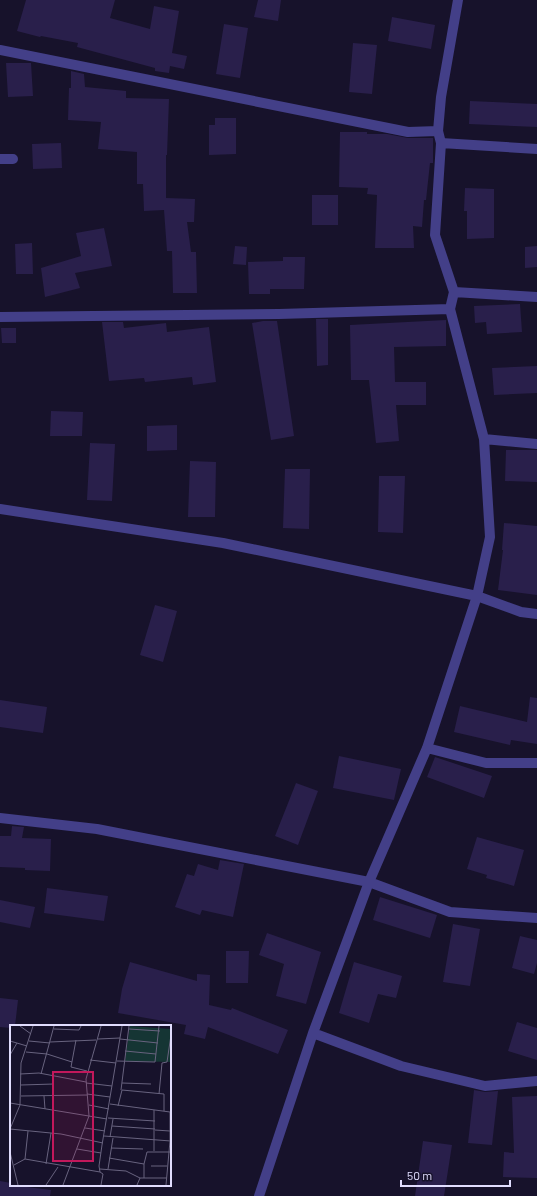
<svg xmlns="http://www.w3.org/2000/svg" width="537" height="1196" viewBox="0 0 537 1196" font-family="Barlow,sans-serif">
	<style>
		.building { fill: #291f4b }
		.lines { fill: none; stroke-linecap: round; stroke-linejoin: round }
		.street { stroke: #433f88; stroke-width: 10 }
		.inset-road { fill: none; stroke: #68637f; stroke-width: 1 }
		.view { fill: #c2185b; fill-opacity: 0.15; stroke: #c2185b; stroke-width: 2 }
		.inset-edge { fill: none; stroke: #e1ddfe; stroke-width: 2 }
	</style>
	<rect width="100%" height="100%" fill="#17122b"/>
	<path class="building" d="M26,0h89l-5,18 40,11 4,-23 25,5 -7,42 15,3 -3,13 -14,-3 -1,7 -14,-2v-3l-78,-21 1,-4 -37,-7 -1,1 -23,-6z
		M258,0h23l-3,21 -24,-4z
		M392,17l43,8 -4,24 -43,-8z
		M224,24l24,4 -8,50 -24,-4z
		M353,43l24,2 -5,49 -23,-2z
		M6,63h25l2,33 -25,1z
		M71,71l13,3 1,13 41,4v7l43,1 -2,56h-1v43l29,1 -1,23h-7l4,30h5l1,41h-24l-1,-42h-5l-3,-41 -20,1 -1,-27h-6v-32l-39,-3 3,-27 -33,-2 1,-32h2z
		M470,101l67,3v23l-68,-3z
		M215,118h21v36l-27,1v-30h6z
		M340,132h27v2h20l21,4h25v25h-3l-4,37h-2l-2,27 -9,-1 1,22h-39l2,-53 -10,-1 1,-6 -29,-1z
		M61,143l1,25 -29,1 -1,-25z
		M465,188l29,1v49l-27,1v-28h-3z
		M312,195h26v30h-26z
		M104,228l8,38 -37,7 5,15 -35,9 -4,-29 40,-12 -5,-23z
		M32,243l1,31h-17l-1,-30z
		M235,246l12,1 -1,18 -13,-1z
		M537,246v21l-12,1v-21z
		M283,257h22l-1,32h-34v5h-21l-1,-32 35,-1z
		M520,304l2,28 -35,2 -1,-12 -11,1 -1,-17z
		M316,319h12v46l-11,1z
		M446,320v26l-52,1 1,35h31v23h-30l3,36 -23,2 -7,-63h-18l-1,-55z
		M263,321h14l17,115 -23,4 -19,-117z
		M102,322h21l1,6 42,-5 1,9 42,-5 7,55 -23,3 -1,-8 -47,5 -1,-4 -35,3z
		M1,328h15v15h-14z
		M537,366v27l-43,2 -2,-27z
		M51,411l32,1 -1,24h-32z
		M177,425v25l-30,1v-25z
		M90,443l25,1 -3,57 -25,-1z
		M506,450h31v32l-32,-1z
		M190,461l26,1 -1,55h-27z
		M285,469h25l-1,60 -26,-1z
		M379,476h26l-2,57 -25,-1z
		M504,523l33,3v69l-39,-5 5,-40h-1z
		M155,605l22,6 -14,51 -23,-7z
		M530,697l7,1v46l-26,-4 -1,5 -56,-13 6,-26 67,16z
		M0,700l47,7 -4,26 -43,-6z
		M339,756l62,13 -7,31 -61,-12z
		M435,757l57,19 -8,22 -57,-21z
		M296,783l22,8 -20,54 -23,-9z
		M12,826l12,1 -2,11 29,1 -1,32 -25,-1v-2l-25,-1v-31h11z
		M477,837l47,13 -10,36 -28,-8 1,-3 -20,-6z
		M220,860l24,4 -11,53 -31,-7 -2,5 -25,-8 12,-33 7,2 4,-12 20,6z
		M47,888l61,8 -4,25 -60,-8z
		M380,897l57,18 -7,23 -57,-18z
		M0,900l35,7 -5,21 -30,-6z
		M453,924l27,5 -10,57 -27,-4z
		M267,933l54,19 -15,52 -30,-8 8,-32 -25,-9z
		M520,936l17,4v23l-3,11 -22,-6z
		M226,951h23l-1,32h-22z
		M130,962l67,19v-7l13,1 -1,30 22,5 1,-2 56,22 -10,24 -70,-27 -3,12 -21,-5 2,-9 -68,-12 4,-24z
		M354,962l48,14 -6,22 -18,-4 -9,29 -30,-10z
		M0,998l18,2 -3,26h-4v2l-11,-1z
		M517,1022l20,6v32l-29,-9z
		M474,1090l11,2 13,-1 -6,54 -24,-2z
		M537,1096v82l-34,-1 1,-25 10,1 -2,-56z
		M423,1141l29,4 -8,51h-29z
		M0,1181l11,2v2l40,5 -1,6h-50z"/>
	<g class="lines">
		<path class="street" d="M0,50l408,82 30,-1
			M441,143l96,6
			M0,159h13
			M454,292l83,5
			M0,317l279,-3 171,-5
			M484,439l53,5
			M0,509l223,34 254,53 44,16 16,2
			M427,748l59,15h51
			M0,818l97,11 272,53 81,30 87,6
			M313,1033l88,33 84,20 52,-5
			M259,1196l54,-163 56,-151 58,-134 50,-152 13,-59 -6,-98 -34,-130 4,-17 -19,-57 6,-92 -3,-12 3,-34 17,-97"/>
	</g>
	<g transform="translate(10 1025)">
		<rect width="161" height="161" fill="#17122b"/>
		<path d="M120,1l41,3v33l-46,-1z" fill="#153534"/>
		<path class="inset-road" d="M10,1l11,8M44,4l25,1 2,-4M119,4l31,2M88,14l22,-1M110,14l38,4M66,15l-5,27 16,4M0,16l17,5M19,16l21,2M40,17l46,-2M115,26l31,3M16,27l21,2 25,8M0,30l7,-12M80,35l26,3M107,36l38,1 4,-36M10,49l19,-1 47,9M31,49l13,-48M76,58l26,3M112,58l29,1M11,60l33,-1M111,65l8,-64M77,69l23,3M149,69l3,-31 5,-1 4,-27M11,71l66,-1M34,71l1,13M0,78l97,16M100,79l60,8v29l-4,44M79,80l20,4M108,81l4,-16 42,4v17M98,93l47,3M102,101l43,3M75,103l20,3M0,104l10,-24 1,-42 12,-37M0,104l51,5 42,9M145,105l15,1M94,111l67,5M100,112l3,-18M101,123l32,1M67,124l24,4M144,126v-41M0,127l8,33M99,133l35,6v14M15,134l3,-28M36,139l5,-31M134,139l3,-12h24M4,140l11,-6 75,13M141,141h16M90,144l26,2 14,7M98,144l5,-31M36,160l12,-18M53,160l26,-69 -3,-37 15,-53M91,160l2,-11 -3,-2 -1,-6 3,-21 20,-119M127,160l3,-7h27"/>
		<path class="view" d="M43,47h40v89h-40z"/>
		<rect width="161" height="161" class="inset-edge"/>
	</g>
	<path d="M401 1180v6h109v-6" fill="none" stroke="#e1ddfe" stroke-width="2"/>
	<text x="407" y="1180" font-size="12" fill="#e1ddfe" stroke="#17122b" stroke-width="3" paint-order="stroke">50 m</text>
</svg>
